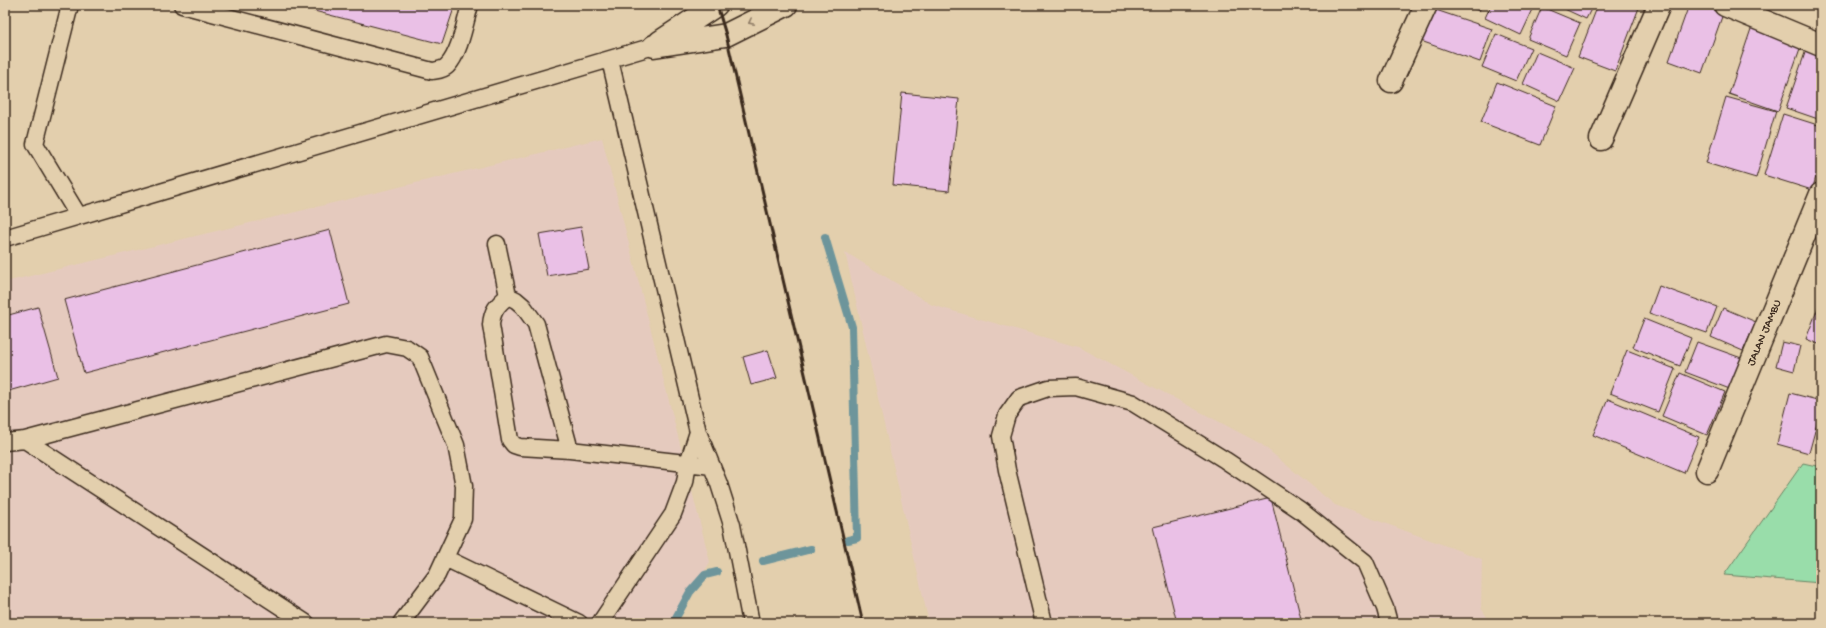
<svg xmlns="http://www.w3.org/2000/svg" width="1826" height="628" viewBox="0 0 1826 628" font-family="'Gochi Hand',sans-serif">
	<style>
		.built { fill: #e5cabe }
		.green { fill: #9da; stroke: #6a8464 }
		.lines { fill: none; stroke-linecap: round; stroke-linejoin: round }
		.stream { stroke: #6d959b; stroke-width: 8 }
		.building { fill: #eac0e6; stroke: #3b2a1e }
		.lane-casing { stroke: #3b2a1e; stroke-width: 19 }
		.street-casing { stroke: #3b2a1e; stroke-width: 25 }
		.lane { stroke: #e3cfad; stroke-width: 16 }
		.street { stroke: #e3cfad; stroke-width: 22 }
		.rail { stroke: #3b2a1e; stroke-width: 3 }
		.oneway { stroke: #8f7c66 }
		.labels { text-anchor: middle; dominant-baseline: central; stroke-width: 3; stroke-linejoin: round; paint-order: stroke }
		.street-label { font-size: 12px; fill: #3b2a1e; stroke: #e3cfad }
	</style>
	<rect width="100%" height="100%" fill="#e3cfad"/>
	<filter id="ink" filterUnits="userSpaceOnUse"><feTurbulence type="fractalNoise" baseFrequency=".025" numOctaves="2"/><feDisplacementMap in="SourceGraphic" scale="8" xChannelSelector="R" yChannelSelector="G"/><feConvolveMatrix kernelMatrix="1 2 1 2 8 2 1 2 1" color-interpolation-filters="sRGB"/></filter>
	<g filter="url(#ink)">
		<path class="built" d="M602,138l108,424 -36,61h-669v-341z
			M845,252l87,53 146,42 183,97 74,61 147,54 -1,49 10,15h-562z"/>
		<path class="green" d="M1803,463l18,4v116l-97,-8z"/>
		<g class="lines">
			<path class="stream" d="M825,237l27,90 5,211 -9,2
				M763,561l48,-12
				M673,623l17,-31 15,-17 12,-3"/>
		</g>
		<path class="building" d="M291,5h164l-13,39z
			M1466,5h16l-3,6z
			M1491,5h44l-14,30 -36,-17z
			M1556,5h37l-7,14z
			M1598,5h42l-25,66 -37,-14z
			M1689,5h18l17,6 -22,62 -33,-12z
			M1542,7l38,16 -14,32 -38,-16z
			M1430,8l62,21 -12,33 -62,-22z
			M1753,23l50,17 -25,71 -49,-17z
			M1496,34l35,14 -15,33 -34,-14z
			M1807,47l14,5v68l-35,-12z
			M1537,52l38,16 -15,33 -37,-17z
			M1497,82l59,24 -16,39 -59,-23z
			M902,93l57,6 -10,92 -56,-6z
			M1726,97l50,14 -20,67 -50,-15z
			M1783,114l38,12v35l-9,29 -48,-15z
			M581,227l8,42 -42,7 -8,-42z
			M330,230l19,74 -265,69 -20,-73z
			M1659,286l58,21 -10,26 -58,-20z
			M1821,300v45l-15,-6z
			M38,307l20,70 -53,15v-76z
			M1723,308l33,14 -13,29 -32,-14z
			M1644,319l47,19 -11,28 -47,-19z
			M1697,342l50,18 -12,31 -50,-19z
			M1782,342l18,4 -6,25 -18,-5z
			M768,350l9,28 -26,7 -8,-28z
			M1627,350l48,19 -17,43 -48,-19z
			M1680,373l45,19 -18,43 -45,-19z
			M1790,393l31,8v8l-12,44 -32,-9z
			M1608,399l91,38 -15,36 -91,-38z
			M1271,498l31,125h-125l-24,-96z"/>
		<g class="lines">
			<g class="lane-casing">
				<path id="lane" d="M70,5l-35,139 43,71
					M182,5l250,66c6,-1 11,-1 15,-5 13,-13 18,-44 23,-61
					M5,238l649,-192
					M497,244l11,52
					M508,296c-11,9 -16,15 -17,29l19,115 4,5 6,2 50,3 142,16
					M508,296l8,4 7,6 13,18 34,126
					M698,432l21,52 13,41 19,98
					M25,440l281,183
					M5,442l20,-2 361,-96 21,4 13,9 36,88 8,41 -1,33 -26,56 -36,48
					M445,558l134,65
					M600,623l73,-109 12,-32 3,-19 10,-31 -88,-372
					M1044,623l-37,-153 -6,-34 6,-21 12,-17 29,-10 28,-1 57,16 92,57 75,50 65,52 20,46 4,15"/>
			</g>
			<g class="street-casing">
				<path id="street" d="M1725,5l96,40
					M660,42l56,-37
					M654,46l72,-11 60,-30
					M1391,81l35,-76
					M1601,139l58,-134
					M1707,471l114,-277"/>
			</g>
			<use href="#lane" class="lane"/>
			<use href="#street" class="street"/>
			<path class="rail" d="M717,5l9,30 137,588"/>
		</g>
		<defs><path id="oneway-chevron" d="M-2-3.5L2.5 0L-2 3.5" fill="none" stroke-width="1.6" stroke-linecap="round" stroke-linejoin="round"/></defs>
		<use class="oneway" href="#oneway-chevron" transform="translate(751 22) rotate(153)"/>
	</g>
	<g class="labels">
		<g class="street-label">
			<text transform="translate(1765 333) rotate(-67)">JALAN JAMBU</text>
		</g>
	</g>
	<rect width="1826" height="628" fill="none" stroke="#e3cfad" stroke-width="20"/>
	<rect x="10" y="10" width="1806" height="608" fill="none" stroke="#3b2a1e" stroke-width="1.5" filter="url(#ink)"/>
</svg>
